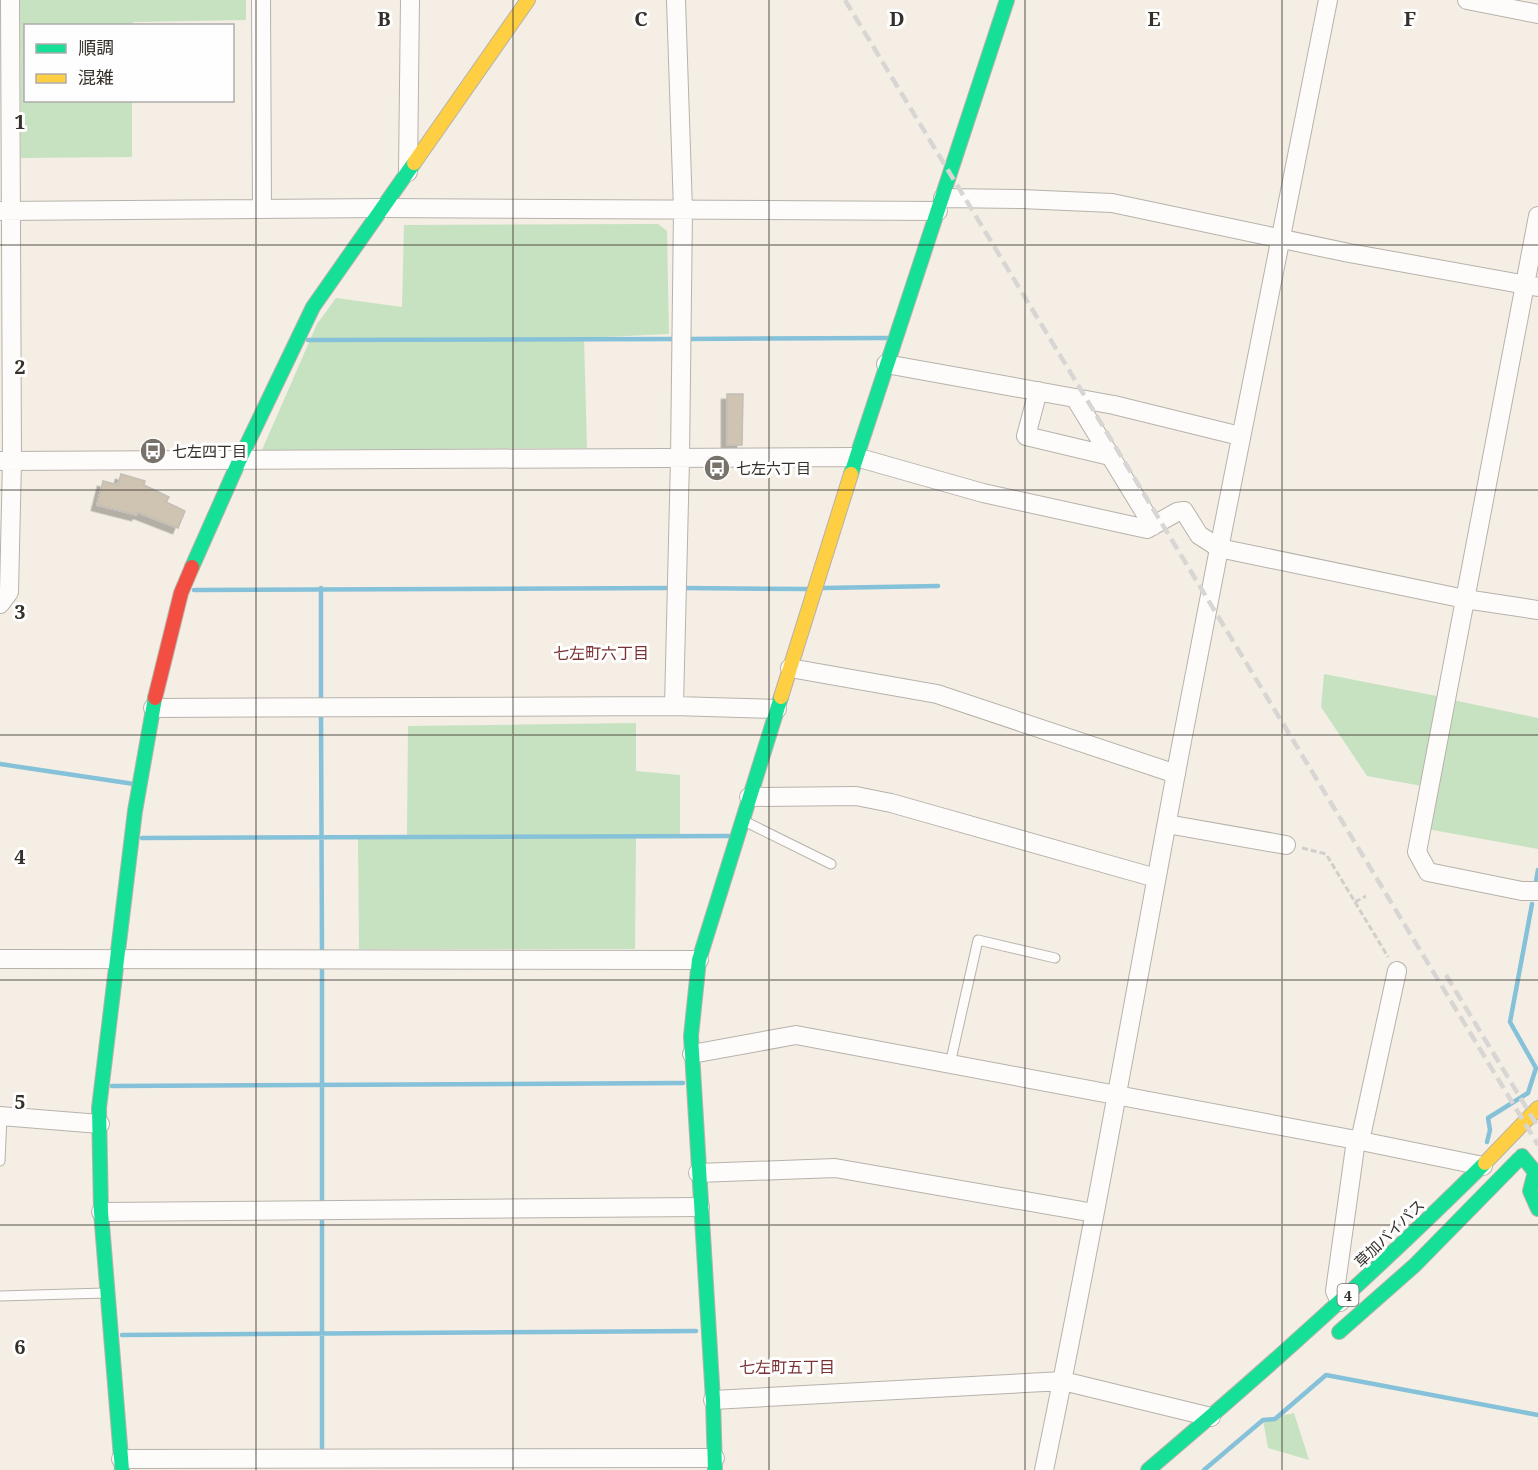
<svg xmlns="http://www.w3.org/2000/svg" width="1538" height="1470" viewBox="0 0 1538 1470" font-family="'Noto Serif','Noto Sans JP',serif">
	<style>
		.green { fill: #c7e2c0 }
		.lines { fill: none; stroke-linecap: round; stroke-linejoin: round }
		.stream { stroke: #85c1d8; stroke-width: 4.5 }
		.building { fill: #cfc3b1; stroke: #c3beb6; stroke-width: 1.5; filter: url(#shadow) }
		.lane-casing { stroke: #b7b2ab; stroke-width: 11 }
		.street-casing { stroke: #b7b2ab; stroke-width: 20 }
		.fast-casing { stroke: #b7b2ab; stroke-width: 16 }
		.slow-casing { stroke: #b7b2ab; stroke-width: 16 }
		.jam-casing { stroke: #b7b2ab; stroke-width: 16 }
		.path { stroke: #d1cecb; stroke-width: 3; stroke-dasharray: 6 3; stroke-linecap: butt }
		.lane { stroke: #fdfcfb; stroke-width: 9 }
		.street { stroke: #fdfcfb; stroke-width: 18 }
		.fast { stroke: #16e098; stroke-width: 14 }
		.slow { stroke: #ffcf43; stroke-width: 14 }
		.jam { stroke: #f24e42; stroke-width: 14 }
		.rail { stroke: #d8d6d4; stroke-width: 4.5; stroke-dasharray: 12 6; stroke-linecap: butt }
		.grid { fill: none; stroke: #35302a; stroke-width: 1.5; stroke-opacity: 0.55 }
		.labels { text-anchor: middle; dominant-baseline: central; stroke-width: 6; stroke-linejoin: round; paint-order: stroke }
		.shield { fill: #fefefe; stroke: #716e6a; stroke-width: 1.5 }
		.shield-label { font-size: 14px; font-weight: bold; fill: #35302a }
		.poi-label { font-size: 15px; fill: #35302a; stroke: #fefefe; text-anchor: start }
		.street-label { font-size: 15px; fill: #35302a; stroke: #fefefe }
		.neighbourhood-label { font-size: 16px; fill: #793133; stroke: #fefefe }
		.grid-label { font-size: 20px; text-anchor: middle; font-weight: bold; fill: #35302a; stroke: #fefefe; stroke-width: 6; stroke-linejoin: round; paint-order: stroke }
	</style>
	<defs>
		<filter id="shadow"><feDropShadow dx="-5.5" dy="5.5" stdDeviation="0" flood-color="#0004"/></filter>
	</defs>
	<rect width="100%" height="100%" fill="#f4eee4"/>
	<path class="green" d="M20,0h226v20l-113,2 -1,4h-106v74l106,1v56l-111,1z
		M658,224l9,7 2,103 -85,4 3,110 -325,2 55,-126 19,-26 66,9 2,-82z
		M1324,674l113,22 -15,90 -55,-10 -46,-69z
		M1453,700l85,18v131l-111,-20z
		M636,723v48l44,4v60l-44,1 -1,113h-276l-1,-112 49,-2 1,-109z
		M1294,1413l15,47 -41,-12 -5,-28z"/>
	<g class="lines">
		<path class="stream" d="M685,339l202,-1
			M308,340l369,-1
			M321,588v114
			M682,588l124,1
			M823,588l115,-2
			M194,590l480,-2
			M321,711l1,243
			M0,764l134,20
			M142,838l587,-2
			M1535,887l3,-17
			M322,963v243
			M112,1086l571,-3
			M1487,1142l3,-12 -2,-12 40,-25 8,-25 -26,-46 22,-118
			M322,1215v240
			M122,1335l574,-4
			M1204,1470l59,-50 12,-1 51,-44 212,40"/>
	</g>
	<path class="building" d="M727,394h16l-1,51h-15z
		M121,474l24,7 -1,4 25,12 -3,5 19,9 -7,17 -41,-16v3l-40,-10 6,-24 15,4z"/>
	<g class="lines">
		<g class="lane-casing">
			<path id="lane" d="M744,821l87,43
				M950,1064l28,-124 77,18
				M0,1161l2,-45
				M0,1296l105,-3"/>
		</g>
		<g class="street-casing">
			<path id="street" d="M261,0l1,209
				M1467,0l71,14
				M408,172l2,-172
				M943,198l78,1 91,4 237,50 189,34
				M0,211l382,-3 556,3
				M1538,216l-121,636 11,20 94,19h16
				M886,364l228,41 126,31
				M1038,391l-12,45 84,20
				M1075,398l78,128
				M0,461l856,-4 127,36 164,36 30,-17 7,-1 15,24 20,13 246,51 73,11
				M0,604l9,-12 3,-131 -2,-461
				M790,668l147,26 239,80
				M674,706l6,-247 3,-249 -7,-210
				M153,708l521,-2 103,3
				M749,797l107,-1 35,7 265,75
				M1167,824l119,21
				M0,959l699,1
				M692,1054l104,-19 560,105 127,26
				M0,1116l100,8
				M1360,1141l37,-170
				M698,1173l137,-5 259,45
				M101,1212l599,-5
				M1340,1302l-5,-11 21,-151
				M713,1400l350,-19 148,36
				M121,1459l594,-1
				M1044,1470c50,-241 92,-483 137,-724 47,-249 98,-497 147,-746"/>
		</g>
		<g class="fast-casing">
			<path id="fast" d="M851,474l156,-474
				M192,567l48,-108 73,-152 101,-144
				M1522,1156l13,16 -5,19 8,18
				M1339,1332l76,-67 104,-106
				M122,1470l-21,-258 -2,-104 36,-297 20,-113
				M715,1470l-2,-70 -22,-364 8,-76 82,-263
				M1148,1470c116,-98 229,-200 337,-307"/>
		</g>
		<g class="slow-casing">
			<path id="slow" d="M414,163l114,-163
				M781,697l70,-223
				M1485,1163l53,-55"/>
		</g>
		<g class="jam-casing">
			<path id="jam" d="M155,698l26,-105 11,-26"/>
		</g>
		<path class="path" d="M1302,848l24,6 29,48 11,-6
			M1355,902l33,55"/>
		<use href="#lane" class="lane"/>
		<use href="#street" class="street"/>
		<use href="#fast" class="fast"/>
		<use href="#slow" class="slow"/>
		<use href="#jam" class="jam"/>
		<path class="rail" d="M845,0l693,1145
			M1446,975l92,152"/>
	</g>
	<path class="grid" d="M256,0v1470M513,0v1470M769,0v1470M1025,0v1470M1282,0v1470M0,245h1538M0,490h1538M0,735h1538M0,980h1538M0,1225h1538"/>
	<defs>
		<g id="bus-disc" transform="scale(1.35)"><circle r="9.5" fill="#78726b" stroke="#fefefe"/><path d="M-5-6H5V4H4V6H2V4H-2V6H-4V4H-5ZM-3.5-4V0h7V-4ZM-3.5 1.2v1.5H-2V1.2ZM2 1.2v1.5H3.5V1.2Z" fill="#fff"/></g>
	</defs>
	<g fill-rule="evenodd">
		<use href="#bus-disc" x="153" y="451"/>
		<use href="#bus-disc" x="717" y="468"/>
	</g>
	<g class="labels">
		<rect class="shield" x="1337.5" y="1284" width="21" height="22" rx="4.5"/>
		<g class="shield-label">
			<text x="1348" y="1295">4</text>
		</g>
		<g class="poi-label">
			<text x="172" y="451">七左四丁目</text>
			<text x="736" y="468">七左六丁目</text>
		</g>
		<g class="street-label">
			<text transform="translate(1389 1233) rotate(-44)">草加バイパス</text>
		</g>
		<g class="neighbourhood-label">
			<text x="601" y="653">七左町六丁目</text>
			<text x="787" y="1367">七左町五丁目</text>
		</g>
	</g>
	<g class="grid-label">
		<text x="384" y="26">B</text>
		<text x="641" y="26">C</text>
		<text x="897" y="26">D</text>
		<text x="1154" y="26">E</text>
		<text x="1410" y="26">F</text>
		<text x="20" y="129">1</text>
		<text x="20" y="374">2</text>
		<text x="20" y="619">3</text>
		<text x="20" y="864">4</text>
		<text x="20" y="1109">5</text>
		<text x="20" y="1354">6</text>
	</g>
	<rect x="24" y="24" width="210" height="78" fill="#fefefe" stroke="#aeaca9" stroke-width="1.5"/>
	<rect x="36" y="44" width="30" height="9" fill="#16e098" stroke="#aeaca9" stroke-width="1.5"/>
	<text x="78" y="54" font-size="18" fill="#35302a">順調</text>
	<rect x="36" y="74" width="30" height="9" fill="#ffcf43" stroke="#aeaca9" stroke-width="1.5"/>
	<text x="78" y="84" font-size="18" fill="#35302a">混雑</text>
</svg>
